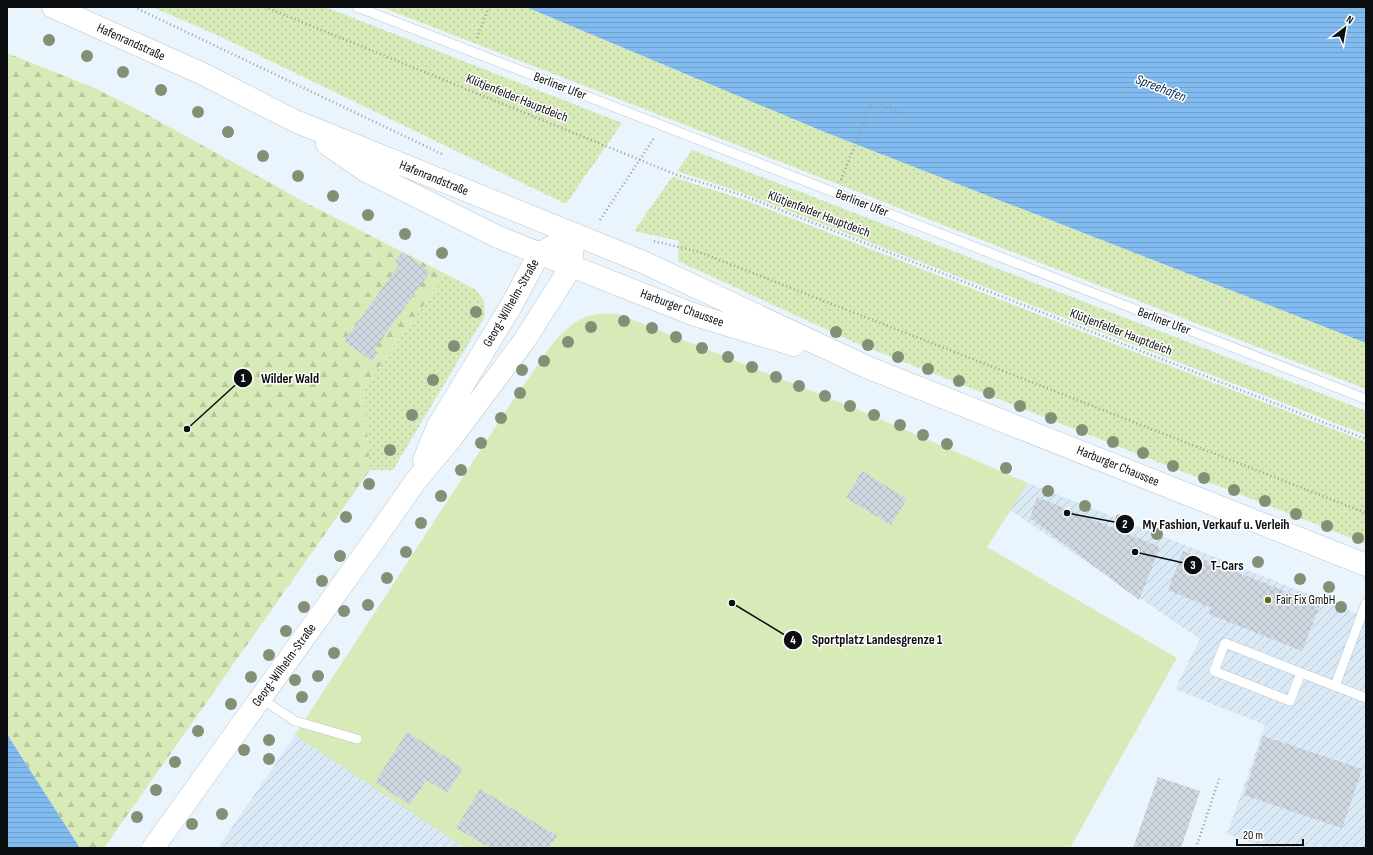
<svg xmlns="http://www.w3.org/2000/svg" width="1373" height="855" viewBox="0 0 1373 855" font-family="'Sofia Sans Condensed',sans-serif">
	<style>
		.industrial { fill: url(#industrial-furrows) }
		.grass { fill: url(#grass-dots) }
		.forest { fill: url(#forest-firs) }
		.pitch { fill: #d8eab7 }
		.water { fill: url(#water-rules) }
		.building { fill: url(#building-cross-hatch) }
		.lines { fill: none; stroke-linecap: round; stroke-linejoin: round }
		.service-casing { stroke: #bdc6ce; stroke-width: 10 }
		.tertiary-casing { stroke: #bdc6ce; stroke-width: 23 }
		.secondary-casing { stroke: #bdc6ce; stroke-width: 23 }
		.path { stroke: #969da3; stroke-width: 2.5; stroke-dasharray: 1 3; stroke-linecap: butt }
		.service { stroke: #fff; stroke-width: 9 }
		.tertiary { stroke: #fff; stroke-width: 22 }
		.secondary { stroke: #fff; stroke-width: 22 }
		.tree { fill: #849076 }
		.poi-dot { fill: #586d1c; stroke: #fff; stroke-width: 1.5 }
		.labels { text-anchor: middle; dominant-baseline: central; stroke-width: 3; stroke-linejoin: round; paint-order: stroke }
		.street-label { font-size: 13px; fill: #0c0f12; stroke: #fff }
		.poi-label { font-size: 13px; fill: #0c0f12; stroke: #fff; text-anchor: start }
		.water-label { font-size: 14px; font-style: italic; fill: #002b4c; stroke: #fff }
		.leader { fill: none; stroke: #0c0f12; stroke-width: 1.5 }
		.callout-dot { fill: #0c0f12; stroke: #fff; stroke-width: 1.5 }
		.mark-label { font-size: 12px; text-anchor: middle; font-weight: bold; fill: #fff }
		.callout-label { font-size: 14px; text-anchor: middle; font-weight: bold; fill: #0c0f12; stroke: #fff; stroke-width: 3; stroke-linejoin: round; paint-order: stroke }
	</style>
	<defs>
		<pattern id="industrial-furrows" width="10" height="10" patternUnits="userSpaceOnUse"><rect width="10" height="10" fill="#d9e9f6"/><path d="M-1 1l2-2M0 10L10 0M9 11l2-2" fill="none" stroke="#b9c7d2"/></pattern>
		<pattern id="grass-dots" width="8" height="8" patternUnits="userSpaceOnUse"><rect width="8" height="8" fill="#d8eab7"/><path d="M2 2h.1M6 6h.1" fill="none" stroke="#b8c89c" stroke-width="1.8" stroke-linecap="round"/></pattern>
		<pattern id="forest-firs" width="22" height="20" patternUnits="userSpaceOnUse"><rect width="22" height="20" fill="#d8eab7"/><path d="M5 1l3.5 6h-7zM16 11l3.5 6h-7z" fill="#b8c89c"/></pattern>
		<pattern id="water-rules" width="6" height="5" patternUnits="userSpaceOnUse"><rect width="6" height="5" fill="#81bbf0"/><path d="M0 2.5h6" fill="none" stroke="#6ea0cd"/></pattern>
		<pattern id="building-cross-hatch" width="8" height="8" patternUnits="userSpaceOnUse"><rect width="8" height="8" fill="#cfd8e0"/><path d="M0 0l8 8M0 8l8-8" fill="none" stroke="#b1b8bf"/></pattern>
	</defs>
	<rect width="100%" height="100%" fill="#eaf4fc"/>
	<path class="industrial" d="M1028,483l338,134v231h-99l-40,-14 38,-109 -90,-36 25,-50 -190,-129z
		M295,735l73,48 97,65h-247z"/>
	<path class="grass" d="M152,7h173l297,116 -56,81 -351,-170z
		M381,7h145l296,124 544,212v46z
		M692,150l674,261v24l-623,-242 -66,-22z
		M672,177l70,22 624,243v102l-510,-201 -178,-82 1,-20 -45,-10z
		M446,274l30,16 8,11 1,15 -92,154h-23l-6,-82z"/>
	<path class="forest" d="M7,53l90,36 49,25 164,91 136,69 -82,114 6,82 -266,378h-24l-73,-114z"/>
	<path class="pitch" d="M618,314l241,96 169,73 -41,64 190,111 -107,190h-605l-170,-113 222,-341c20,-24 42,-73 76,-79 8,-2 17,-1 25,-1z"/>
	<path class="water" d="M526,7h840v336l-544,-212z
		M7,734l5,8 68,106h-73z"/>
	<path class="building" d="M403,252l27,20 -56,78 4,3 -6,8 -28,-20 55,-76 -4,-3z
		M862,471l45,28 -16,26 -45,-27z
		M1037,497l123,50 -21,53 -109,-82z
		M1183,551l137,54 -18,46 -93,-37 2,-6 -43,-18z
		M407,732l56,36 -16,25 -21,-13 -16,25 -35,-23z
		M1263,736l99,33 -20,59 -98,-33z
		M1158,777l42,14 -19,57h-48z
		M480,789l77,47 -8,12h-16l-5,-3 -1,3h-37l-34,-20z"/>
	<g class="lines">
		<g class="service-casing">
			<path id="service" d="M357,7l1009,392
				M1366,603l-31,83 31,12
				M1301,673l-11,28 -76,-30 11,-28 110,43
				M260,698l35,23 62,18"/>
		</g>
		<g class="tertiary-casing">
			<path id="tertiary" d="M424,460l14,-34 73,-120 28,-52 35,-20
				M153,848l222,-309 40,-57 38,-46 71,-95 47,-74 3,-33"/>
		</g>
		<g class="secondary-casing">
			<path id="secondary" d="M53,7l150,67 92,47 348,141 226,106 497,197
				M327,144l39,27 132,66 197,78 99,30"/>
		</g>
		<path class="path" d="M134,7l310,148
			M265,7l412,168 65,20 624,244
			M477,38l12,-31
			M841,180l31,-78 31,12
			M600,220l54,-82
			M654,241l45,11 667,261
			M1196,848l23,-69"/>
		<use href="#service" class="service"/>
		<use href="#tertiary" class="tertiary"/>
		<use href="#secondary" class="secondary"/>
	</g>
	<g class="tree">
		<circle cx="49" cy="40" r="6"/>
		<circle cx="87" cy="56" r="6"/>
		<circle cx="123" cy="72" r="6"/>
		<circle cx="161" cy="90" r="6"/>
		<circle cx="198" cy="112" r="6"/>
		<circle cx="228" cy="132" r="6"/>
		<circle cx="263" cy="156" r="6"/>
		<circle cx="298" cy="176" r="6"/>
		<circle cx="333" cy="196" r="6"/>
		<circle cx="368" cy="215" r="6"/>
		<circle cx="405" cy="234" r="6"/>
		<circle cx="442" cy="253" r="6"/>
		<circle cx="476" cy="312" r="6"/>
		<circle cx="624" cy="321" r="6"/>
		<circle cx="591" cy="327" r="6"/>
		<circle cx="652" cy="328" r="6"/>
		<circle cx="836" cy="332" r="6"/>
		<circle cx="676" cy="337" r="6"/>
		<circle cx="568" cy="342" r="6"/>
		<circle cx="868" cy="345" r="6"/>
		<circle cx="454" cy="346" r="6"/>
		<circle cx="702" cy="348" r="6"/>
		<circle cx="728" cy="357" r="6"/>
		<circle cx="898" cy="357" r="6"/>
		<circle cx="544" cy="361" r="6"/>
		<circle cx="752" cy="367" r="6"/>
		<circle cx="928" cy="369" r="6"/>
		<circle cx="522" cy="370" r="6"/>
		<circle cx="776" cy="377" r="6"/>
		<circle cx="433" cy="380" r="6"/>
		<circle cx="959" cy="381" r="6"/>
		<circle cx="799" cy="386" r="6"/>
		<circle cx="520" cy="393" r="6"/>
		<circle cx="989" cy="393" r="6"/>
		<circle cx="825" cy="396" r="6"/>
		<circle cx="850" cy="406" r="6"/>
		<circle cx="1020" cy="406" r="6"/>
		<circle cx="412" cy="415" r="6"/>
		<circle cx="874" cy="415" r="6"/>
		<circle cx="501" cy="418" r="6"/>
		<circle cx="1051" cy="418" r="6"/>
		<circle cx="900" cy="425" r="6"/>
		<circle cx="1082" cy="430" r="6"/>
		<circle cx="923" cy="435" r="6"/>
		<circle cx="1113" cy="442" r="6"/>
		<circle cx="481" cy="443" r="6"/>
		<circle cx="947" cy="444" r="6"/>
		<circle cx="390" cy="450" r="6"/>
		<circle cx="1143" cy="453" r="6"/>
		<circle cx="1173" cy="466" r="6"/>
		<circle cx="1006" cy="468" r="6"/>
		<circle cx="461" cy="470" r="6"/>
		<circle cx="1204" cy="478" r="6"/>
		<circle cx="369" cy="484" r="6"/>
		<circle cx="1234" cy="490" r="6"/>
		<circle cx="1048" cy="491" r="6"/>
		<circle cx="441" cy="496" r="6"/>
		<circle cx="1265" cy="501" r="6"/>
		<circle cx="1085" cy="506" r="6"/>
		<circle cx="1296" cy="514" r="6"/>
		<circle cx="346" cy="517" r="6"/>
		<circle cx="1121" cy="520" r="6"/>
		<circle cx="421" cy="523" r="6"/>
		<circle cx="1327" cy="526" r="6"/>
		<circle cx="1157" cy="534" r="6"/>
		<circle cx="1358" cy="538" r="6"/>
		<circle cx="406" cy="552" r="6"/>
		<circle cx="340" cy="556" r="6"/>
		<circle cx="1258" cy="562" r="6"/>
		<circle cx="387" cy="578" r="6"/>
		<circle cx="1300" cy="579" r="6"/>
		<circle cx="322" cy="581" r="6"/>
		<circle cx="1329" cy="587" r="6"/>
		<circle cx="368" cy="605" r="6"/>
		<circle cx="304" cy="607" r="6"/>
		<circle cx="1341" cy="607" r="6"/>
		<circle cx="344" cy="611" r="6"/>
		<circle cx="286" cy="631" r="6"/>
		<circle cx="334" cy="653" r="6"/>
		<circle cx="269" cy="655" r="6"/>
		<circle cx="318" cy="676" r="6"/>
		<circle cx="251" cy="677" r="6"/>
		<circle cx="295" cy="680" r="6"/>
		<circle cx="302" cy="697" r="6"/>
		<circle cx="231" cy="704" r="6"/>
		<circle cx="198" cy="731" r="6"/>
		<circle cx="269" cy="740" r="6"/>
		<circle cx="244" cy="750" r="6"/>
		<circle cx="269" cy="759" r="6"/>
		<circle cx="175" cy="762" r="6"/>
		<circle cx="156" cy="790" r="6"/>
		<circle cx="222" cy="814" r="6"/>
		<circle cx="137" cy="817" r="6"/>
		<circle cx="192" cy="824" r="6"/>
	</g>
	<circle class="poi-dot" cx="1268" cy="600" r="4"/>
	<g class="labels">
		<g class="street-label">
			<text transform="translate(131 42) rotate(24)">Hafenrandstraße</text>
			<text transform="translate(560 86) rotate(21)">Berliner Ufer</text>
			<text transform="translate(517 98) rotate(22)">Klütjenfelder Hauptdeich</text>
			<text transform="translate(434 178) rotate(22)">Hafenrandstraße</text>
			<text transform="translate(862 203) rotate(21)">Berliner Ufer</text>
			<text transform="translate(819 214) rotate(21)">Klütjenfelder Hauptdeich</text>
			<text transform="translate(511 303) rotate(-60)">Georg-Wilhelm-Straße</text>
			<text transform="translate(682 308) rotate(20)">Harburger Chaussee</text>
			<text transform="translate(1164 321) rotate(21)">Berliner Ufer</text>
			<text transform="translate(1121 332) rotate(21)">Klütjenfelder Hauptdeich</text>
			<text transform="translate(1118 466) rotate(22)">Harburger Chaussee</text>
			<text transform="translate(284 665) rotate(-54)">Georg-Wilhelm-Straße</text>
		</g>
		<g class="poi-label">
			<text x="1276" y="600">Fair Fix GmbH</text>
		</g>
		<g class="water-label">
			<text transform="translate(1161 88) rotate(21)">Spreehafen</text>
		</g>
	</g>
	<path class="leader" d="M187 429L243 378M1067 513L1125 524M1135 552L1193 565M732 603L793 640"/>
	<g class="callout-dot">
		<circle cx="187" cy="429" r="4"/>
		<circle cx="1067" cy="513" r="4"/>
		<circle cx="1135" cy="552" r="4"/>
		<circle cx="732" cy="603" r="4"/>
		<circle cx="243" cy="378" r="10"/>
		<circle cx="1125" cy="524" r="10"/>
		<circle cx="1193" cy="565" r="10"/>
		<circle cx="793" cy="640" r="10"/>
	</g>
	<g class="mark-label">
		<text x="243" y="382">1</text>
		<text x="1125" y="528">2</text>
		<text x="1193" y="569">3</text>
		<text x="793" y="644">4</text>
	</g>
	<g class="callout-label">
		<text x="290" y="383">Wilder Wald</text>
		<text x="1216" y="529">My Fashion, Verkauf u. Verleih</text>
		<text x="1227" y="570">T-Cars</text>
		<text x="877" y="644">Sportplatz Landesgrenze 1</text>
	</g>
	<rect width="1373" height="855" fill="none" stroke="#0c0f12" stroke-width="16"/>
	<g transform="translate(1345 28) rotate(31)" stroke="#ffffff" stroke-width="3" paint-order="stroke">
	<path d="M0-3L7 15L0 10L-7 15Z" fill="#0c0f12"/>
	<text y="-6" font-size="11" font-weight="bold" text-anchor="middle" fill="#0c0f12">N</text>
	</g>
	<path d="M1237 839v6h66v-6" fill="none" stroke="#0c0f12" stroke-width="2"/>
	<text x="1243" y="839" font-size="12" fill="#0c0f12" stroke="#ffffff" stroke-width="3" paint-order="stroke">20 m</text>
</svg>
